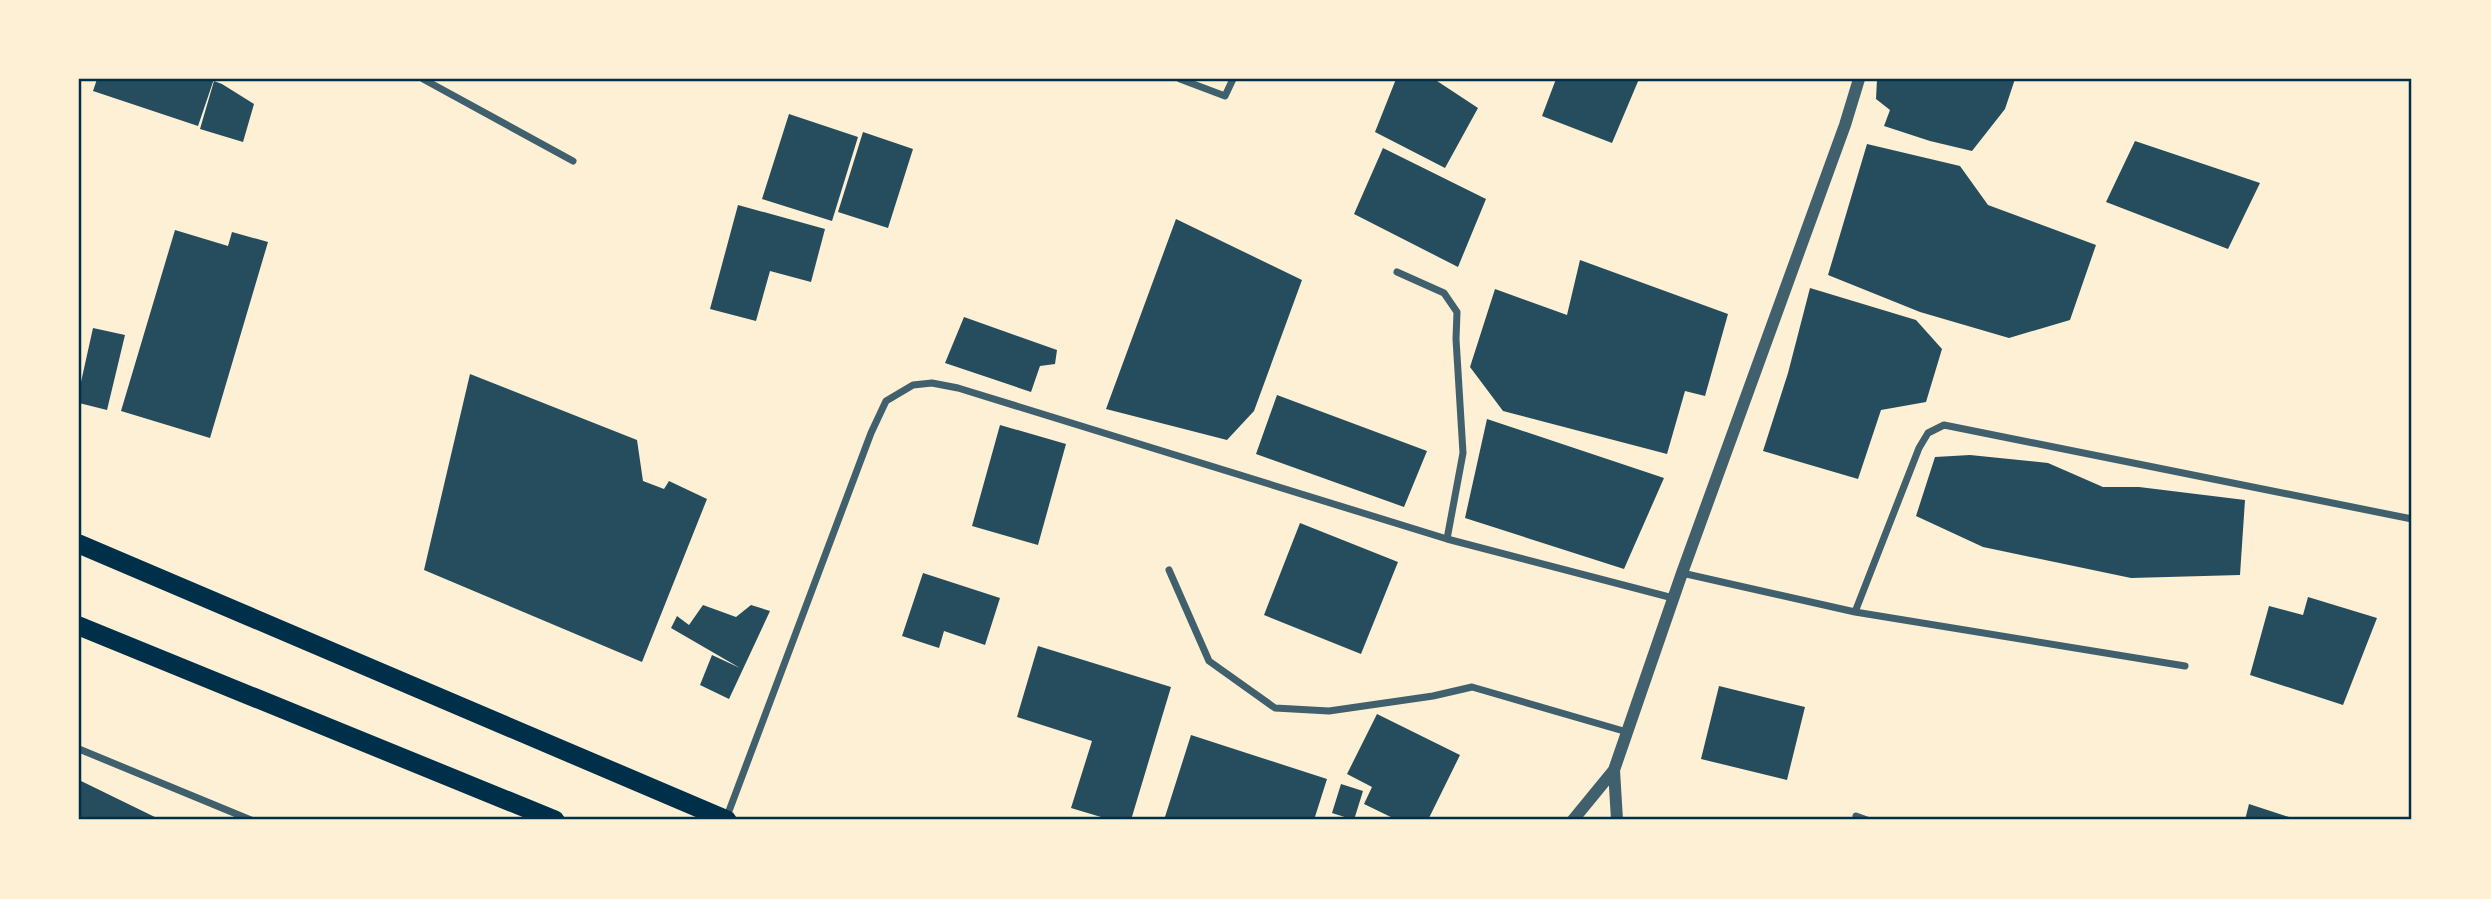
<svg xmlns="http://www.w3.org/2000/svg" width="2491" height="899" viewBox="0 0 2491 899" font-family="Helvetica,sans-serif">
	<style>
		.building { fill: #264d5e }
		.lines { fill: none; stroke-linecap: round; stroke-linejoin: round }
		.minor { stroke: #3f606c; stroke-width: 7 }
		.tertiary { stroke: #3f606c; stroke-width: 12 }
		.trunk { stroke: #003049; stroke-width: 19 }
		.neatline { fill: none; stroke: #003049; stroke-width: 2.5 }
	</style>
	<rect width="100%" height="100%" fill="#fdf0d5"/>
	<path class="building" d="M97,79h117l-16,47 -105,-35z
		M1396,79h38l44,29 -33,60 -70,-36z
		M1556,79h83l-27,64 -70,-27z
		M1877,79h138l-10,30 -33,42 -42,-10 -46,-15 6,-16 -14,-11z
		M214,81l8,3 32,20 -11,38 -43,-13z
		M789,114l69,23 -26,84 -70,-22z
		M863,132l50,17 -25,79 -50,-16z
		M2135,141l125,42 -32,66 -122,-47z
		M1867,144l93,22 28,39 108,40 -26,75 -61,18 -89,-26 -92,-37z
		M1383,148l103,51 -28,68 -104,-53z
		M738,205l87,24 -14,53 -41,-11 -14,50 -46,-12z
		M1176,219l126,61 -48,131 -27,29 -121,-31z
		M175,230l53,16 4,-14 36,10 -58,196 -89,-27z
		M1580,260l148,54 -23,82 -20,-5 -18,63 -164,-43 -33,-44 25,-78 72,26z
		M1810,288l106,32 26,29 -16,53 -45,8 -23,69 -95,-28 25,-78z
		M964,317l93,33 -2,14 -15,2 -9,26 -86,-29z
		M93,328l32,7 -18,75 -28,-7v-12z
		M470,374l167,66 6,41 21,8 5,-8 38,18 -65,163 -218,-92z
		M1277,395l150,56 -23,56 -148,-53z
		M1487,419l177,59 -40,91 -159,-51z
		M1000,425l66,19 -28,101 -66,-19z
		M1970,455l78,8 55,24h36l106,13 -5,75 -109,3 -148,-31 -67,-31 19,-59z
		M1300,523l98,39 -37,92 -97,-39z
		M923,573l77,25 -15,47 -41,-14 -5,17 -37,-12z
		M2308,597l69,21 -34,87 -93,-30 19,-69 34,9z
		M703,605l33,12 15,-12 19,6 -41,88 -29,-14 12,-30 28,13 -69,-40 6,-12 12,9z
		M1038,646l133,41 -40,133h-20l-40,-12 21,-67 -75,-24z
		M1719,686l86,21 -18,73 -86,-21z
		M1377,714l83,41 -32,65h-31l-33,-16 8,-17 -25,-13z
		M1191,735l136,44 -13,41h-150z
		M79,780l82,40h-82z
		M1341,784l22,7 -9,29 -22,-7z
		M2249,804l49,16h-53z"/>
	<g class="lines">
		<path class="minor" d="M423,79l150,82
			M1180,79l45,17 8,-17
			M1397,272l47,21 13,19 -1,27 7,114 -16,86
			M1169,570l40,91 66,47 54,3 104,-15 39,-9 155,45
			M1682,573l173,39 330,54
			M1855,612l64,-164 9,-15 16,-8 468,94
			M79,749l172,71
			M1856,816l11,4
			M726,819l145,-386 15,-32 27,-16 19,-2 26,5 489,151 226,59"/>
		<path class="tertiary" d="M1614,770l3,50
			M1573,820l41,-50 68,-197 163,-448 14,-46"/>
		<path class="trunk" d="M79,544l648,276
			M79,626l476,194"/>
	</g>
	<rect width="2491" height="899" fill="none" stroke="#fdf0d5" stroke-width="161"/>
	<rect x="80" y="80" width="2330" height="738" class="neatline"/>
</svg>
